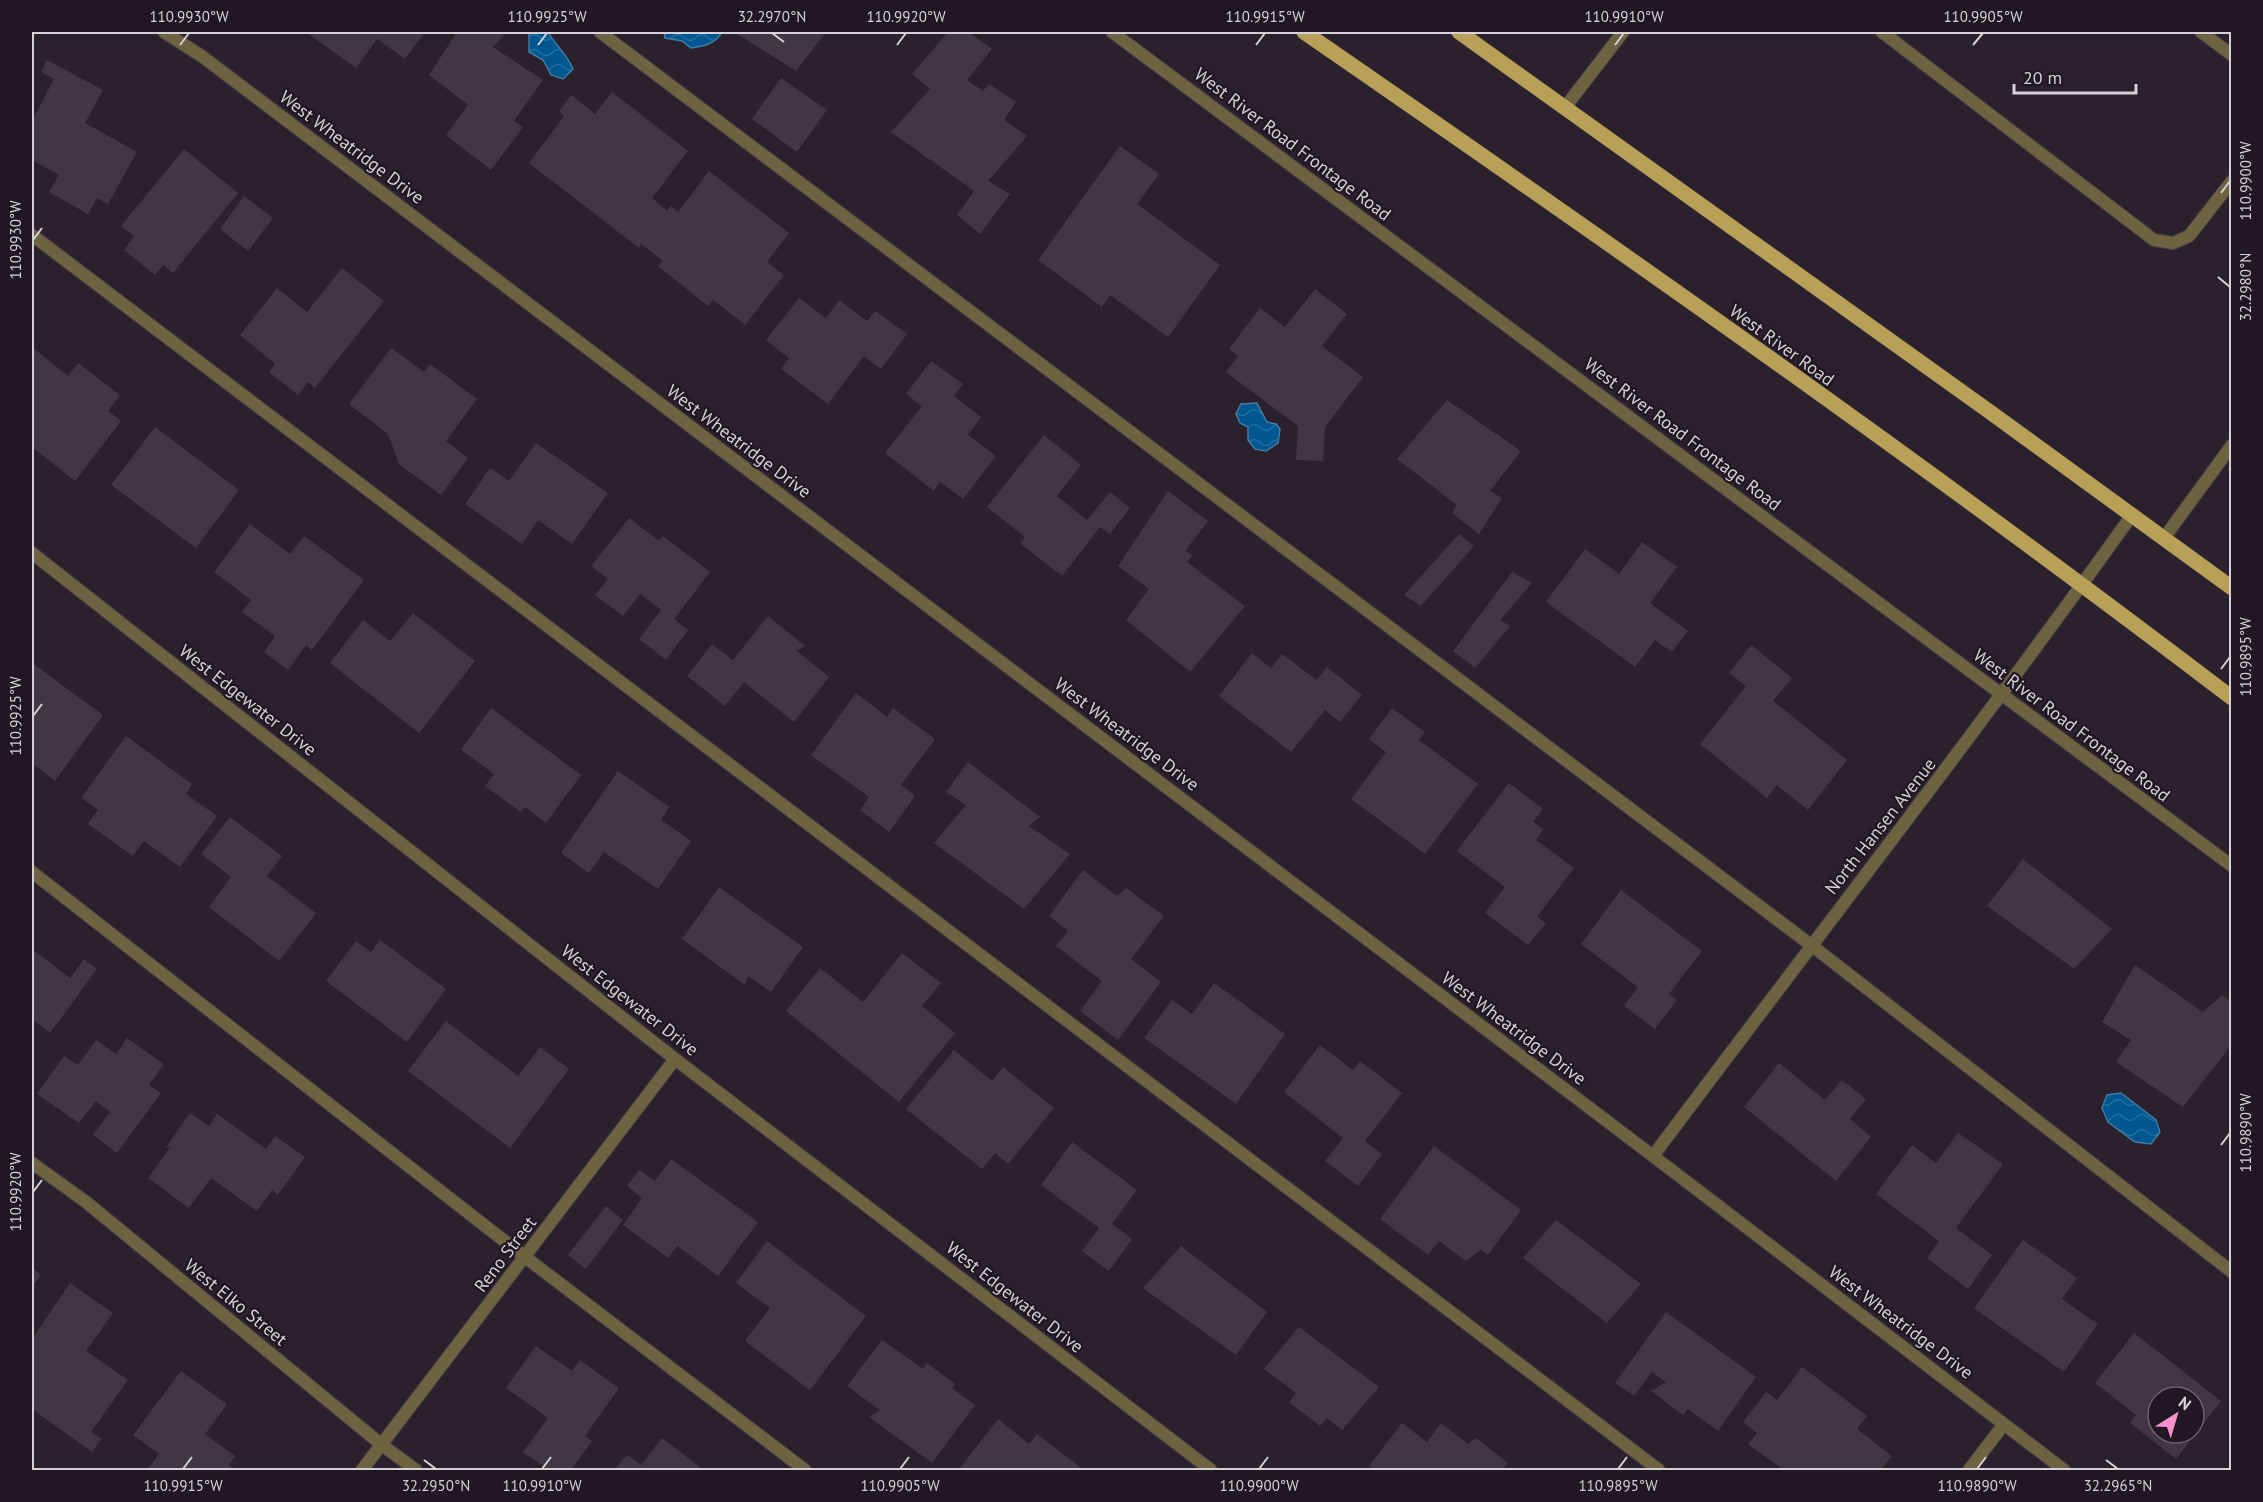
<svg xmlns="http://www.w3.org/2000/svg" width="2263" height="1502" viewBox="0 0 2263 1502" font-family="'PT Sans',sans-serif">
	<style>
		.water { fill: url(#water-waves); stroke: #407ba5; stroke-width: 1.5 }
		.building { fill: #413743; fill-rule: evenodd }
		.lines { fill: none; stroke-linecap: round; stroke-linejoin: round }
		.service-casing { stroke: #463d48; stroke-width: 14 }
		.minor-casing { stroke: #463d48; stroke-width: 14 }
		.primary-casing { stroke: #463d48; stroke-width: 16 }
		.service { stroke: #6e6340; stroke-width: 12 }
		.minor { stroke: #6e6340; stroke-width: 12 }
		.primary { stroke: #b8a156; stroke-width: 15 }
		.ticks { fill: none; stroke: #d6d0d8; stroke-width: 2 }
		.labels { text-anchor: middle; dominant-baseline: central; stroke-width: 4.5; stroke-linejoin: round; paint-order: stroke }
		.street-label { font-size: 18px; fill: #d6d0d8; stroke: #201722 }
		.neatline { fill: none; stroke: #d6d0d8; stroke-width: 2 }
		.ticks-label { font-size: 15px; text-anchor: middle; fill: #d6d0d8 }
	</style>
	<defs>
		<pattern id="water-waves" width="16" height="10" patternUnits="userSpaceOnUse" patternTransform="scale(1.5)"><rect width="16" height="10" fill="#00578f"/><path d="M0 5q4-4 8 0t8 0" fill="none" stroke="#246e9e"/></pattern>
	</defs>
	<rect width="100%" height="100%" fill="#2a212c"/>
	<path class="water" d="M529,32h19c7,13 19,22 25,37l-10,10 -12,-4 -8,-15 -14,-8z
		M664,32h58c-6,12 -18,14 -31,16l-9,-7 -17,-3z
		M1257,403l10,19 9,2 4,5 -2,14 -12,8 -11,-2 -7,-9v-13l-8,-4 -4,-9 5,-10z
		M2121,1093l35,27 4,12 -9,12 -16,-2 -27,-20 -6,-14 5,-13z"/>
	<path class="building" d="M306,32h119l-20,27 -28,-20 -21,29z
		M457,32h50l-14,15 50,33 -29,41 9,6 -32,43 -45,-35 22,-30 -39,-30z
		M734,32h92l-30,39z
		M948,32h20l24,17 -25,31 16,11 6,-7 27,18 -12,18 23,16 -39,45 22,13 -30,40 -23,-19 17,-24 -83,-59 39,-43 -18,-15z
		M47,60l56,30 -18,33 52,29 -29,52 -11,-6 -9,16 -39,-22 10,-17 -27,-15v-39l22,-42 -13,-7z
		M781,78l46,32 -30,42 -45,-33z
		M612,92l76,59 -36,47 15,13 4,-5 7,6 31,-41 80,62 -22,29 17,13 -39,50 -32,-25 -5,6 -50,-40 5,-5 -22,-17 -2,4 -110,-85 35,-47 -5,-5 12,-16 24,19z
		M1120,146l39,28 -22,30 83,61 -52,72 -58,-42 -8,12 -64,-47z
		M184,149l54,44 -65,80 -10,-8 -8,10 -31,-25 10,-14 -13,-10z
		M244,196l29,22 -25,33 -28,-22z
		M342,268l42,33 -69,87 -7,-6 -10,13 -29,-23 6,-8 -35,-29 37,-47 30,24z
		M1315,289l32,25 -25,32 41,31 -38,50 -2,34 -27,-1 2,-34 -72,-54 12,-16 -9,-7 31,-41 25,19z
		M799,298l27,20 13,-18 28,21 8,-10 32,23 -26,35 -17,-13 -36,48 -47,-35 8,-11 -23,-18z
		M32,347l36,29 10,-13 42,32 -12,16 13,10 -46,60 -43,-34z
		M391,348l33,24 6,-8 47,35 -31,42 22,17 -27,37 -42,-31 -11,-30 -39,-30z
		M931,361l32,23 -9,12 27,21 -13,18 28,21 -33,43 -23,-17 -6,9 -49,-38 37,-47 -16,-12z
		M1447,400l74,51 -31,40 12,7 -23,36 -27,-21 5,-8 -60,-46z
		M155,427l84,63 -43,58 -85,-63z
		M1044,435l37,30 -24,31 30,24 23,-28 20,16 -20,26 -10,-7 -38,49 -42,-33 5,-6 -38,-30z
		M536,443l72,50 -36,51 -34,-24 -16,24 -57,-40 25,-36 19,13z
		M1168,491l40,30 -23,30 8,4 -6,7 58,44 -55,66 -64,-52 23,-31 -31,-23z
		M629,518l29,22 5,-4 47,36 -36,47 14,11 -22,30 -27,-21 22,-29 -21,-16 -17,22 -28,-21 13,-16 -17,-13z
		M250,524l40,30 14,-18 60,44 -52,70 -6,-5 -18,25 -24,-18 11,-16 -33,-24 9,-12 -37,-28z
		M1459,534l15,12 -53,60 -17,-11z
		M1642,542l35,25 -27,36 38,28 -16,21 -17,-12 -20,27 -89,-65 39,-53 34,25z
		M1512,572l20,11 -32,37 10,6 -35,42 -22,-17z
		M413,613l62,48 -56,72 -89,-70 33,-43 27,21z
		M768,616l37,30 -8,5 32,26 -35,45 -50,-40 -19,24 -38,-30 25,-32 21,16z
		M1751,645l41,33 -19,23 74,59 -39,50 -31,-25 -10,13 -67,-54 46,-58 -17,-13z
		M1252,653l19,15 11,-14 35,26 10,-13 35,28 -22,27 -15,-12 -34,42 -72,-56z
		M32,663l71,52 -48,66 -23,-18z
		M856,693l31,24 6,-9 42,31 -34,46 14,11 -26,36 -29,-22 9,-13 -58,-42z
		M491,708l90,67 -35,48 -21,-16 -4,5 -36,-26 9,-12 -33,-24z
		M1392,708l33,24 -6,8 59,44 -53,70 -74,-55 35,-47 -17,-13z
		M126,736l66,48 -6,10 31,22 -37,51 -36,-26 -11,15 -45,-32 10,-14 -17,-12z
		M968,762l72,55 -11,9 41,28 -46,55 -90,-66 32,-38 -20,-13z
		M618,771l51,36 -8,13 30,21 -33,48 -54,-37 -15,21 -28,-20z
		M1509,783l34,26 -10,13 10,7 -7,11 38,28 -37,49 9,6 -18,22 -43,-32 20,-26 -48,-36z
		M230,817l52,39 -15,20 49,37 -37,48 -70,-54 22,-30 -30,-23z
		M2023,859l89,70 -38,40 -87,-63z
		M1083,870l34,26 9,-8 38,28 -33,43 30,23 -43,58 -38,-29 22,-30 -46,-35 12,-15 -19,-15z
		M719,887l84,60 -32,45 -23,-16 -3,9 -63,-46z
		M1621,890l81,61 -33,43 8,6 -22,29 -31,-23 14,-19 -57,-43z
		M380,940l66,49 -39,53 -81,-61 30,-40 15,11z
		M32,949l38,29 14,-19 13,10 -47,64 -18,-14z
		M902,953l39,30 -19,23 33,27 -56,69 -113,-91 34,-43 43,34z
		M2135,965l68,47 19,-17 10,7v42l-49,63 -67,-45 15,-22 -29,-18z
		M1214,983l71,51 -49,70 -92,-66 28,-38 20,14z
		M446,1021l72,55 22,-29 29,22 -59,79 -102,-77z
		M127,1038l37,26 -15,21 12,8 -44,60 -24,-18 17,-23 -14,-11 -17,22 -42,-29 27,-38 14,9 18,-25 20,14z
		M1320,1045l33,25 7,-9 42,32 -37,48 17,13 -24,32 -33,-25 18,-23 -59,-46z
		M954,1050l38,31 11,-14 51,41 -46,56 -13,-11 -13,16 -76,-60z
		M1779,1063l46,37 17,-20 24,19 -16,20 21,18 -35,44 -92,-74z
		M190,1113l19,13 8,-12 49,35 9,-13 30,21 -27,38 -6,-5 -15,21 -46,-33 -22,30 -41,-30 22,-30 -4,-1z
		M1958,1133l45,31 -47,64 36,27 -24,34 -41,-31 12,-17 -63,-47 36,-49 24,18z
		M1072,1142l65,48 -25,34 20,15 -23,32 -27,-20 17,-23 -58,-43z
		M1434,1146l87,64 -33,45 -7,-5 -15,11 -27,-20 -11,14 -48,-36z
		M671,1159l87,63 -40,54 -41,-30 -9,12 -45,-33 19,-27 -15,-12 12,-16 16,11z
		M606,1206l17,14 -37,49 -18,-14z
		M1556,1220l85,64 -34,39 -84,-65z
		M2023,1240l54,38 -15,21 36,25 -34,48 -90,-64z
		M767,1241l99,75 -56,74 -65,-49 25,-33 -34,-25z
		M1181,1246l86,66 -31,43 -93,-67z
		M32,1267l9,8 -9,12z
		M70,1283l43,30 -27,38 42,29 -37,52 10,7 -9,13 -60,-43v-70z
		M1666,1312l90,65 -38,54 -30,-22 -5,6 -32,-24 15,-9 -14,-10 -18,24 -19,-13z
		M1299,1327l80,60 -37,43 -15,-12 -7,8 -31,-24 7,-9 -32,-24z
		M2134,1333l87,68 -45,58 -46,-36 6,-8 -41,-32zM2158,1397h36v36h-36z
		M882,1340l41,29 4,-6 28,21 -3,4 23,17 -43,58 -63,-46 11,-7 -33,-24z
		M536,1346l36,25 8,-11 39,28 -34,48 7,5 -21,29h-22l-26,-18 25,-34 -42,-30z
		M1802,1367l65,49 -10,13 35,27 -11,14h-98l-35,-26 9,-11 -14,-11 23,-30 11,8z
		M181,1371l46,33 -22,30 30,22 -6,9 7,5h-89l12,-16 -26,-19z
		M998,1419l31,25 8,-10 47,36h-121l-3,-2z
		M1402,1423l25,19 14,-19 27,21 8,-6 32,25 -6,7h-127l-6,-4z
		M662,1438l42,32h-90l13,-15 14,10z"/>
	<g class="lines">
		<g class="service-casing">
			<path id="service" d="M600,32l1211,913 421,327
				M1882,32l272,208 19,3 16,-7 43,-55
				M2201,32l31,23
				M32,235l1627,1235
				M2164,538l68,-93
				M32,872l493,385 280,213"/>
		</g>
		<g class="minor-casing">
			<path id="minor" d="M164,32l39,25 1450,1099 411,314
				M1112,32l1120,834
				M1566,106l57,-74
				M32,553l643,506 536,411
				M1653,1156c160,-214 324,-424 479,-641
				M32,1163l54,39 296,243 34,25
				M362,1470l313,-411
				M1969,1470l35,-46"/>
		</g>
		<g class="primary-casing">
			<path id="primary" d="M1304,32c313,216 625,435 928,666
				M1459,32l531,380 242,176"/>
		</g>
		<use href="#service" class="service"/>
		<use href="#minor" class="minor"/>
		<use href="#primary" class="primary"/>
	</g>
	<path class="ticks" d="M772,33l12,9M180,45l9,-12M538,45l9,-12M897,45l9,-12M1256,45l9,-12M1615,45l9,-12M1973,45l10,-12M2221,193l9,-12M33,240l9,-12M2218,277l12,10M2221,669l9,-12M33,716l9,-12M2221,1145l9,-12M33,1192l9,-12M424,1460l12,9M2106,1460l12,9M183,1469l9,-12M542,1469l9,-12M900,1469l9,-12M1259,1469l9,-12M1618,1469l9,-12M1977,1469l9,-12"/>
	<g class="labels">
		<g class="street-label">
			<text transform="translate(1293 144) rotate(37)">West River Road Frontage Road</text>
			<text transform="translate(352 147) rotate(37)">West Wheatridge Drive</text>
			<text transform="translate(1782 345) rotate(36)">West River Road</text>
			<text transform="translate(1683 434) rotate(37)">West River Road Frontage Road</text>
			<text transform="translate(739 441) rotate(37)">West Wheatridge Drive</text>
			<text transform="translate(248 700) rotate(38)">West Edgewater Drive</text>
			<text transform="translate(2072 725) rotate(37)">West River Road Frontage Road</text>
			<text transform="translate(1127 734) rotate(37)">West Wheatridge Drive</text>
			<text transform="translate(1880 826) rotate(-52)">North Hansen Avenue</text>
			<text transform="translate(630 1000) rotate(38)">West Edgewater Drive</text>
			<text transform="translate(1514 1028) rotate(37)">West Wheatridge Drive</text>
			<text transform="translate(505 1254) rotate(-53)">Reno Street</text>
			<text transform="translate(1015 1297) rotate(38)">West Edgewater Drive</text>
			<text transform="translate(236 1302) rotate(39)">West Elko Street</text>
			<text transform="translate(1901 1322) rotate(37)">West Wheatridge Drive</text>
		</g>
	</g>
	<rect width="2263" height="1502" fill="none" stroke="#201722" stroke-width="66"/>
	<g transform="translate(2176 1415) rotate(37)"><circle r="28" fill="#201722" stroke="#69616b" stroke-width="1.5"/>
	<path d="M0-4.5L10 22L0 15L-10 22Z" fill="#f690cf"/>
	<text y="-9" font-size="16" font-weight="bold" text-anchor="middle" fill="#d6d0d8">N</text>
	</g>
	<path d="M2014 84v9h122v-9" fill="none" stroke="#d6d0d8" stroke-width="3"/>
	<text x="2023" y="84" font-size="18" fill="#d6d0d8" stroke="#201722" stroke-width="4.5" paint-order="stroke">20 m</text>
	<rect x="33" y="33" width="2197" height="1436" class="neatline"/>
	<g class="ticks-label">
		<text x="189" y="22">110.9930°W</text>
		<text x="547" y="22">110.9925°W</text>
		<text x="772" y="22">32.2970°N</text>
		<text x="906" y="22">110.9920°W</text>
		<text x="1265" y="22">110.9915°W</text>
		<text x="1624" y="22">110.9910°W</text>
		<text x="1983" y="22">110.9905°W</text>
		<text transform="translate(2246 181) rotate(-90)" y="5">110.9900°W</text>
		<text transform="translate(16 240) rotate(-90)" y="5">110.9930°W</text>
		<text transform="translate(2246 287) rotate(-90)" y="5">32.2980°N</text>
		<text transform="translate(2246 657) rotate(-90)" y="5">110.9895°W</text>
		<text transform="translate(16 716) rotate(-90)" y="5">110.9925°W</text>
		<text transform="translate(2246 1133) rotate(-90)" y="5">110.9890°W</text>
		<text transform="translate(16 1192) rotate(-90)" y="5">110.9920°W</text>
		<text x="183" y="1491">110.9915°W</text>
		<text x="436" y="1491">32.2950°N</text>
		<text x="542" y="1491">110.9910°W</text>
		<text x="900" y="1491">110.9905°W</text>
		<text x="1259" y="1491">110.9900°W</text>
		<text x="1618" y="1491">110.9895°W</text>
		<text x="1977" y="1491">110.9890°W</text>
		<text x="2118" y="1491">32.2965°N</text>
	</g>
</svg>
